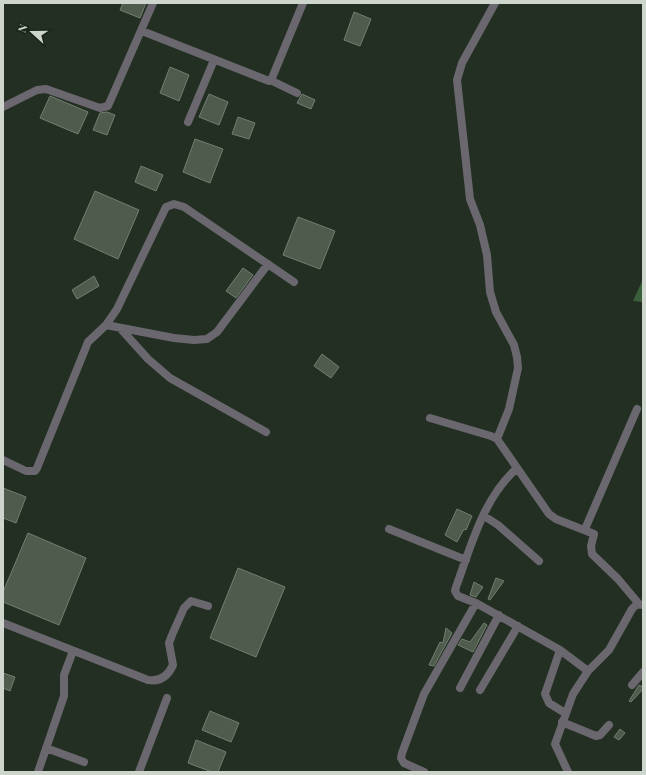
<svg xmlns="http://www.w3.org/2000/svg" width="646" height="775" viewBox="0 0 646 775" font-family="'Playfair Display',serif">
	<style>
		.green { fill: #3b5f3b }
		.building { fill: #4e5b4d; stroke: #717f70 }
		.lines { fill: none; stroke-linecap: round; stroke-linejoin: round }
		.minor { stroke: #6b676e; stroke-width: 8 }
	</style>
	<rect width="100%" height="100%" fill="#232f23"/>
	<path class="green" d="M643,279v23l-10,-1z"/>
	<path class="building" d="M123,3h23l-6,15 -20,-8z
		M354,12l17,7 -11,27 -16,-6z
		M170,67l19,8 -10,26 -19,-8z
		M209,94l19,8 -9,23 -20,-8z
		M302,94l13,6 -4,9 -14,-6z
		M50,96l38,16 -10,22 -38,-16z
		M107,112l8,3 -8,20 -14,-5 7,-17z
		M238,117l17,6 -6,16 -17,-5z
		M195,139l28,10 -13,34 -27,-11z
		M141,166l22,9 -7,16 -21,-9z
		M95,191l44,19 -21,49 -44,-20z
		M298,217l37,14 -15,38 -37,-14z
		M243,268l10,7 -17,23 -10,-7z
		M94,276l5,10 -22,13 -5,-9z
		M322,354l17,13 -8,11 -17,-12z
		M3,488l23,9 -10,26 -13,-5z
		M457,509l15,7 -6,14 -2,-1 -7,13 -12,-7z
		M28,533l58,25 -27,67 -56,-23v-10z
		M238,568l47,19 -29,70 -46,-19z
		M496,578l8,3 -14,19 -2,-1z
		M474,582l9,5 -7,10 -6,-2z
		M484,623l3,2 -14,27 -15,-7 4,-6 8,3z
		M446,628l6,5 -18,33 -5,-1 11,-23 3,1z
		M3,673l12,4 -5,14 -7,-3z
		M639,685l4,2v2l-12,13 -2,-1z
		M210,711l29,12 -8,19 -29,-12z
		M620,729l5,4 -6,7 -5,-3z
		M196,740l30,12 -8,20h-6l-24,-9z"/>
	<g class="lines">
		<path class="minor" d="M495,3l-33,60 -5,17 13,119 10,26 7,30 3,37 6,20 18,33 3,12 1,11 -9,41 -12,30
			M142,31l127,50 3,-3 31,-75
			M270,80l27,13
			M3,107l34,-17 9,-1 54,19 8,-2 45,-103
			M188,122l26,-62
			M106,325l68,13 20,2 13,-1 10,-7 51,-68
			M120,328l28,31 22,19 96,54
			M430,418l61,18 6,3 52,75 7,5 38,15 -3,12 1,8 26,25 21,25
			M3,460l23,11h9l2,-3 51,-126 18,-17 11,-16 49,-102 8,-3 10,3 110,75
			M484,516l14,9 41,36
			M389,529l77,31
			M585,529l52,-120
			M476,603l-18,-7 -3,-5 1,-4c15,-41 27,-88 60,-118
			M3,623l145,57c12,2 20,-4 25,-15l-4,-22 3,-8 12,-27 7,-7 17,5
			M560,650l-15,44 4,9 16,10
			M632,685l11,-13
			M460,688l39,-73
			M480,690l38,-64
			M562,722l34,14 4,-1 9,-10
			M46,748l38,14
			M38,772l26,-76v-21l9,-24
			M139,772l28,-74
			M424,772l-20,-9 -3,-5 1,-5 22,-59 52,-91 84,47 28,21
			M568,772l-13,-28 18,-50 15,-23 21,-21 23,-41 5,-5 6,1"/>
	</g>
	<rect width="646" height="775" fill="none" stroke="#ced5cd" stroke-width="8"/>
	<g transform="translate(32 32) rotate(291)" stroke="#1a2519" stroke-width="3" paint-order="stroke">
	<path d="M0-3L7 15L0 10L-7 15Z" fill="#ced5cd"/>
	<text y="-6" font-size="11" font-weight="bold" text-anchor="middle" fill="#ced5cd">N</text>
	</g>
</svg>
